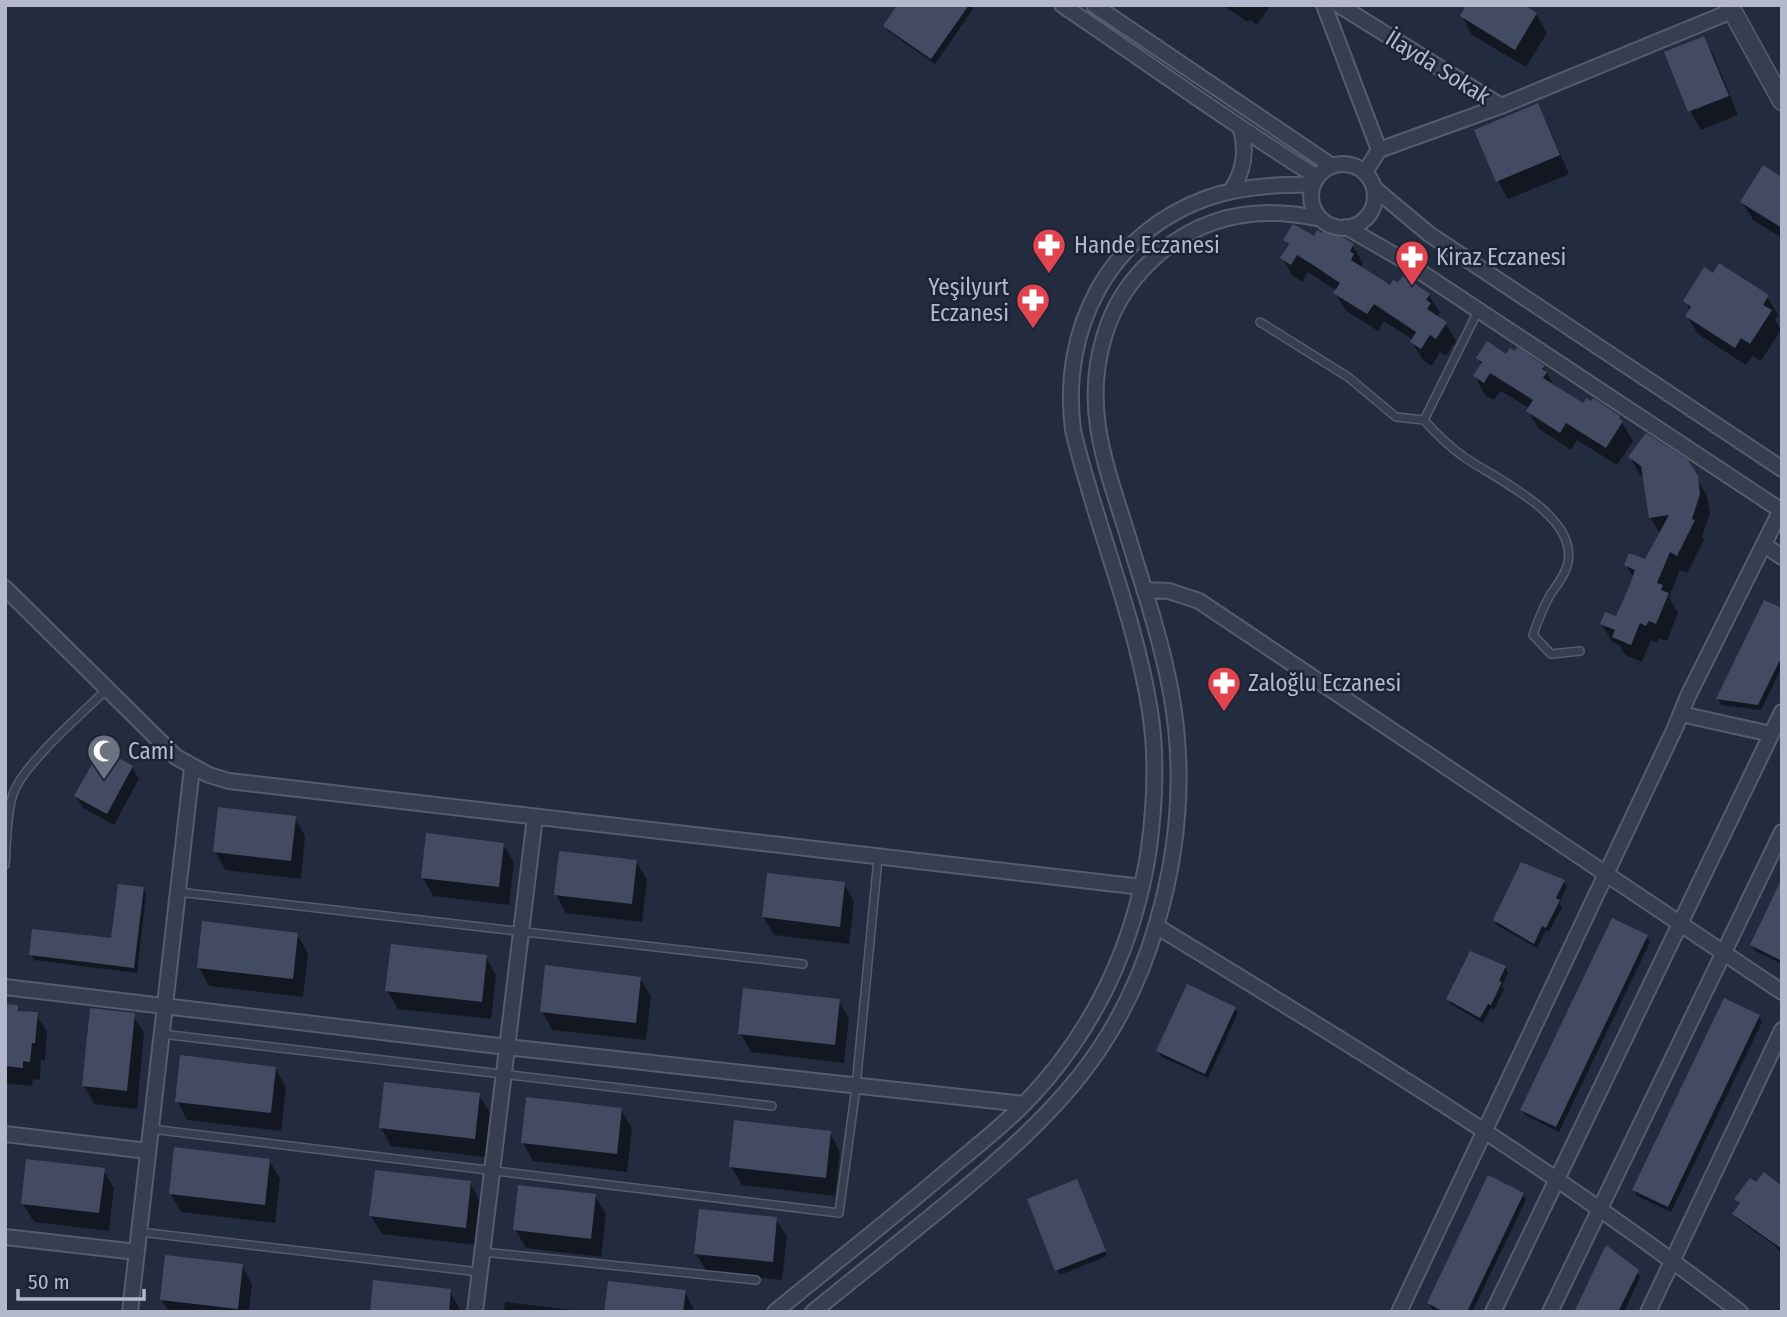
<svg xmlns="http://www.w3.org/2000/svg" width="1787" height="1317" viewBox="0 0 1787 1317" font-family="'Fira Sans Condensed',sans-serif">
	<style>
		.shadow { fill: #0007 }
		.building { fill: #424b61 }
		.lines { fill: none; stroke-linecap: round; stroke-linejoin: round }
		.service-casing { stroke: #555c6d; stroke-width: 10 }
		.minor-casing { stroke: #555c6d; stroke-width: 18 }
		.tertiary-casing { stroke: #555c6d; stroke-width: 21 }
		.service { stroke: #373e4f; stroke-width: 7 }
		.minor { stroke: #373e4f; stroke-width: 14 }
		.tertiary { stroke: #373e4f; stroke-width: 18 }
		.labels { text-anchor: middle; dominant-baseline: central; stroke-width: 5; stroke-linejoin: round; paint-order: stroke }
		.street-label { font-size: 23px; fill: #b3b9ca; stroke: #1c2334 }
		.poi-label { font-size: 23px; fill: #b3b9ca; stroke: #1c2334; text-anchor: start }
	</style>
	<rect width="100%" height="100%" fill="#232c3f"/>
	<path class="shadow" d="M899,5h72l2,4 -38,55 -47,-33 -3,-5z
		M1222,5h51h-2l-14,20 -7,-5 -2,2z
		M1536,14l11,19 -21,34 -54,-32 -10,-19z
		M1703,38l11,18 24,59 -37,15 -11,-19 -24,-58z
		M1537,105l10,18 22,51 -61,25 -10,-18z
		M1782,179v59l-29,-18 -11,-18z
		M1314,238l39,8 10,18 -3,4 30,20 39,7 11,18 -3,4 8,6 11,18 -10,15 -6,-4 -8,14 -9,-6 -11,-18 1,-2 -29,-19 -6,10 -32,-20 -11,-18 2,-2 -29,-19 -6,10 -9,-6 -11,-18 7,-11 -4,-6z
		M1767,296l11,19 -3,5 6,10 -20,31 -9,-5 -6,9 -48,-31 -11,-18 3,-5 -5,-10z
		M1507,356l36,11 11,18 29,21 9,-3 27,14 14,24 -16,24 -40,-25 -6,10 -32,-21 -11,-18 2,-2 -29,-18 -7,9 -9,-5 -10,-19 7,-10 -4,-7z
		M1630,457l66,20 11,19 3,18 -8,22 2,4 -17,33 -7,-3 -11,27 9,16 -11,28 -8,-3 -2,5 -6,-3 -9,22 -17,-7 -6,-10 -7,-3 -10,-18 15,-5 17,-41 -8,-13 19,-3 15,-28 -10,-17 -5,-39 -5,-3z
		M1782,609v58l-21,43 -40,-5 -3,-6z
		M132,767l7,12 -25,46 -31,-17 -7,-12z
		M295,818l10,18 -4,43 -76,-9 -10,-19z
		M503,844l11,19 -5,42 -76,-9 -10,-18z
		M636,861l11,19 -5,42 -76,-9 -10,-18z
		M1564,882l3,5 -8,16 3,4 -13,25 -3,-2 -9,18 -39,-22 -4,-6z
		M1782,882v82l-27,-13 -3,-6z
		M844,884l10,18 -5,42 -75,-9 -11,-18z
		M143,888l3,6 -9,79 -103,-13 -3,-6 82,-14z
		M297,934l11,19 -5,44 -94,-11 -10,-19z
		M1646,937l4,5 -91,190 -34,-17 -3,-5z
		M486,957l10,18 -5,44 -93,-10 -11,-19z
		M1505,967l3,6 -6,13 2,3 -10,21 -3,-2 -8,15 -32,-19 -3,-5z
		M640,978l11,19 -5,43 -94,-10 -10,-19z
		M839,1001l10,18 -5,44 -93,-11 -11,-19z
		M5,1006l12,1 4,6 15,1 11,18 -2,29 -4,-1 -1,20 -7,-1 -1,7 -27,-3z
		M1234,1008l4,5 -30,65 -46,-21 -4,-6z
		M133,1015l11,18 -7,76 -43,-5 -10,-18z
		M1759,1017l3,5 -91,190 -34,-16 -3,-6z
		M275,1068l11,19 -5,44 -94,-11 -10,-19z
		M479,1095l11,18 -5,44 -94,-11 -10,-18z
		M621,1110l11,18 -5,44 -94,-11 -10,-18z
		M830,1133l10,19 -5,44 -93,-11 -11,-19z
		M269,1160l11,19 -5,44 -94,-11 -11,-19z
		M103,1170l11,18 -5,43 -75,-9 -11,-18z
		M470,1183l10,18 -5,44 -93,-11 -11,-18z
		M1079,1187l28,69 -47,19 -3,-5z
		M1782,1190v64l-8,-9 -37,-26 -3,-5 6,-8 -4,-7z
		M1523,1194l3,6 -54,112h-34l-6,-3 -3,-6z
		M595,1196l11,18 -5,43 -75,-9 -11,-19z
		M776,1219l11,18 -5,43 -75,-8 -11,-18z
		M242,1266l10,18 -3,28h-80l-8,-13z
		M1637,1271l3,6 -16,35h-48z
		M450,1291l11,21h-90z
		M685,1292l10,20h-89z
		M505,1302l81,10h-82z"/>
	<path class="building" d="M897,5h72l-38,54 -48,-33z
		M1466,5h58l13,8 -22,37 -55,-34z
		M1704,36l25,60 -41,16 -24,-60z
		M1538,103l22,52 -64,27 -22,-52z
		M1763,165l19,12v51l-42,-26z
		M1293,224l21,12 3,-6 5,3 4,-6 28,17 -4,7 4,3 -3,6 19,12 20,13 3,-5 5,2 5,-6 27,18 -4,6 5,3 -4,6 20,13 -11,17 -6,-4 -9,14 -11,-7 6,-10 -42,-28 -7,10 -34,-21 7,-10 -27,-18 -16,-10 -6,10 -11,-7 9,-14 -6,-4z
		M1719,263l50,32 -6,10 9,5 -22,34 -9,-6 -6,10 -50,-32 6,-9 -8,-6 21,-34 9,6z
		M1487,341l19,13 4,-6 5,3 2,-4 28,19 -3,3 5,3 -4,6 40,25 3,-5 5,3 2,-3 27,18 -1,2 4,3 -17,27 -40,-25 -6,10 -34,-22 7,-11 -43,-27 -6,10 -11,-7 9,-14 -6,-4z
		M1646,433l42,27 10,16 2,18 -8,25 3,1 -18,36 -7,-4 -13,31 6,2 -2,5 8,3 -13,31 -7,-3 -3,5 -6,-3 -9,22 -19,-8 3,-7 -15,-6 5,-12 11,4 13,-29 6,-17 -11,-5 5,-12 16,6 24,-44 -20,3 -8,-52 -13,-9z
		M1764,600l18,8v48l-24,49 -42,-6z
		M101,748l32,18 -26,48 -33,-18z
		M218,807l78,9 -5,45 -78,-9z
		M426,833l78,10 -5,44 -78,-9z
		M559,851l78,9 -5,44 -78,-9z
		M1521,862l44,18 -9,18 4,2 -14,28 -4,-2 -8,18 -41,-24z
		M767,873l78,9 -5,45 -78,-10z
		M1782,878v83l-32,-16z
		M118,884l26,3 -10,81 -105,-13 3,-26 79,9z
		M1612,918l36,17 -92,192 -36,-17z
		M202,921l96,12 -5,46 -96,-11z
		M391,944l96,11 -5,47 -97,-11z
		M1470,951l36,15 -7,15 3,1 -11,23 -3,-1 -8,14 -34,-19z
		M545,965l96,12 -5,46 -96,-11z
		M1187,984l49,23 -31,67 -49,-23z
		M743,988l97,11 -5,46 -97,-11z
		M1724,998l36,17 -92,192 -36,-17z
		M5,1004l13,1v6l20,1 -3,31h-3l-2,19 -7,-1v7l-18,-2z
		M90,1008l45,5 -8,78 -45,-5z
		M180,1055l96,12 -5,46 -96,-11z
		M384,1082l96,11 -5,46 -96,-11z
		M526,1097l96,11 -5,46 -96,-11z
		M734,1120l97,11 -5,47 -97,-11z
		M174,1147l96,12 -5,46 -96,-11z
		M26,1159l79,9 -6,45 -78,-9z
		M375,1170l96,11 -5,47 -97,-12z
		M1764,1172l18,14v63l-50,-35 8,-11 -6,-4 16,-21 6,4z
		M1488,1175l36,18 -57,119h-23l-17,-9z
		M1077,1179l29,72 -51,20 -28,-72z
		M518,1185l78,9 -5,45 -78,-9z
		M699,1209l78,8 -4,45 -79,-8z
		M1606,1245l33,25 -21,42h-44z
		M165,1255l78,9 -5,45 -78,-9z
		M373,1280l78,9 -2,23h-79z
		M608,1281l78,9 -3,22h-79z"/>
	<g class="lines">
		<g class="service-casing">
			<path id="service" d="M1478,311l-54,109c12,14 25,26 40,37 32,22 113,58 104,105 -2,12 -11,23 -18,33 -7,13 -12,25 -17,40l18,19 29,-3
				M1260,322l88,55 48,40 28,3
				M5,865c2,-23 1,-49 8,-71 11,-31 69,-80 94,-105
				M178,892l625,72
				M162,1034l610,72
				M151,1129l688,84 17,-126 22,-229
				M140,1232l339,40
				M483,1252l273,28"/>
		</g>
		<g class="minor-casing">
			<path id="minor" d="M1062,5c85,57 168,118 255,172
				M1094,5l238,161
				M1324,5l55,145
				M1339,5l162,101
				M1311 196a32 32 0 1 1 64 0a32 32 0 1 1-64 0Z
				M1365,172l14,-22 122,-44 231,-95
				M1374,188l55,46 353,235
				M1231,191c13,-20 16,-39 10,-62
				M1346,227l52,30 384,254
				M1764,545l18,12
				M5,588l171,169 33,18 20,6 913,106
				M1144,590l25,1 30,10 583,391
				M1681,714l90,20
				M1156,926c199,121 399,243 584,386
				M5,987l502,60 517,57
				M5,1134l143,17
				M5,1237l132,15
				M130,1312l62,-544
				M475,1312l60,-495
				M775,1312c57,-47 116,-93 172,-141 27,-23 55,-44 80,-70 67,-70 108,-157 122,-253 6,-45 8,-92 1,-137 -15,-96 -55,-187 -77,-281 -13,-101 35,-196 134,-232 34,-12 71,-14 106,-13
				M813,1312c48,-39 96,-77 143,-116 97,-81 165,-147 201,-273 22,-75 28,-153 14,-230 -10,-55 -29,-110 -45,-163 -21,-67 -43,-123 -22,-193 10,-35 29,-62 58,-86 47,-38 102,-45 159,-32
				M1399,1312l276,-584 13,-32 93,-186
				M1493,1312l289,-600
				M1550,1312l232,-480
				M1648,1312l134,-282"/>
		</g>
		<g class="tertiary-casing">
			<path id="tertiary" d="M1729,5l53,96"/>
		</g>
		<use href="#service" class="service"/>
		<use href="#minor" class="minor"/>
		<use href="#tertiary" class="tertiary"/>
	</g>
	<defs>
		<g id="pharmacy-pin" transform="scale(1.75)"><path d="M0 17L-7.5 6A9.5 9.5 0 1 1 7.5 6Z" fill="#e0444e" stroke="#1c2334"/><path d="M-2-6h4v4h4v4h-4v4h-4v-4h-4v-4h4Z" fill="#fff"/></g>
		<g id="mosque-pin" transform="scale(1.75)"><path d="M0 17L-7.5 6A9.5 9.5 0 1 1 7.5 6Z" fill="#6b7280" stroke="#1c2334"/><path d="M3.5-4.9A6 6 0 1 0 3.5 4.9A5 5 0 1 1 3.5-4.9Z" fill="#fff"/></g>
	</defs>
	<g fill-rule="evenodd">
		<use href="#pharmacy-pin" x="1049" y="245"/>
		<use href="#pharmacy-pin" x="1412" y="257"/>
		<use href="#pharmacy-pin" x="1033" y="300"/>
		<use href="#pharmacy-pin" x="1224" y="683"/>
		<use href="#mosque-pin" x="104" y="751"/>
	</g>
	<g class="labels">
		<g class="street-label">
			<text transform="translate(1438 67) rotate(32)">İlayda Sokak</text>
		</g>
		<g class="poi-label">
			<text x="1074" y="245">Hande Eczanesi</text>
			<text x="1436" y="257">Kiraz Eczanesi</text>
			<text x="1009" y="287" text-anchor="end">Yeşilyurt<tspan x="1009" dy="26">Eczanesi</tspan></text>
			<text x="1248" y="683">Zaloğlu Eczanesi</text>
			<text x="128" y="751">Cami</text>
		</g>
	</g>
	<rect width="1787" height="1317" fill="none" stroke="#b3b9ca" stroke-width="14"/>
	<path d="M18 1289v10h126v-10" fill="none" stroke="#b3b9ca" stroke-width="3.5"/>
	<text x="28" y="1289" font-size="21" fill="#b3b9ca" stroke="#1c2334" stroke-width="5" paint-order="stroke">50 m</text>
</svg>
